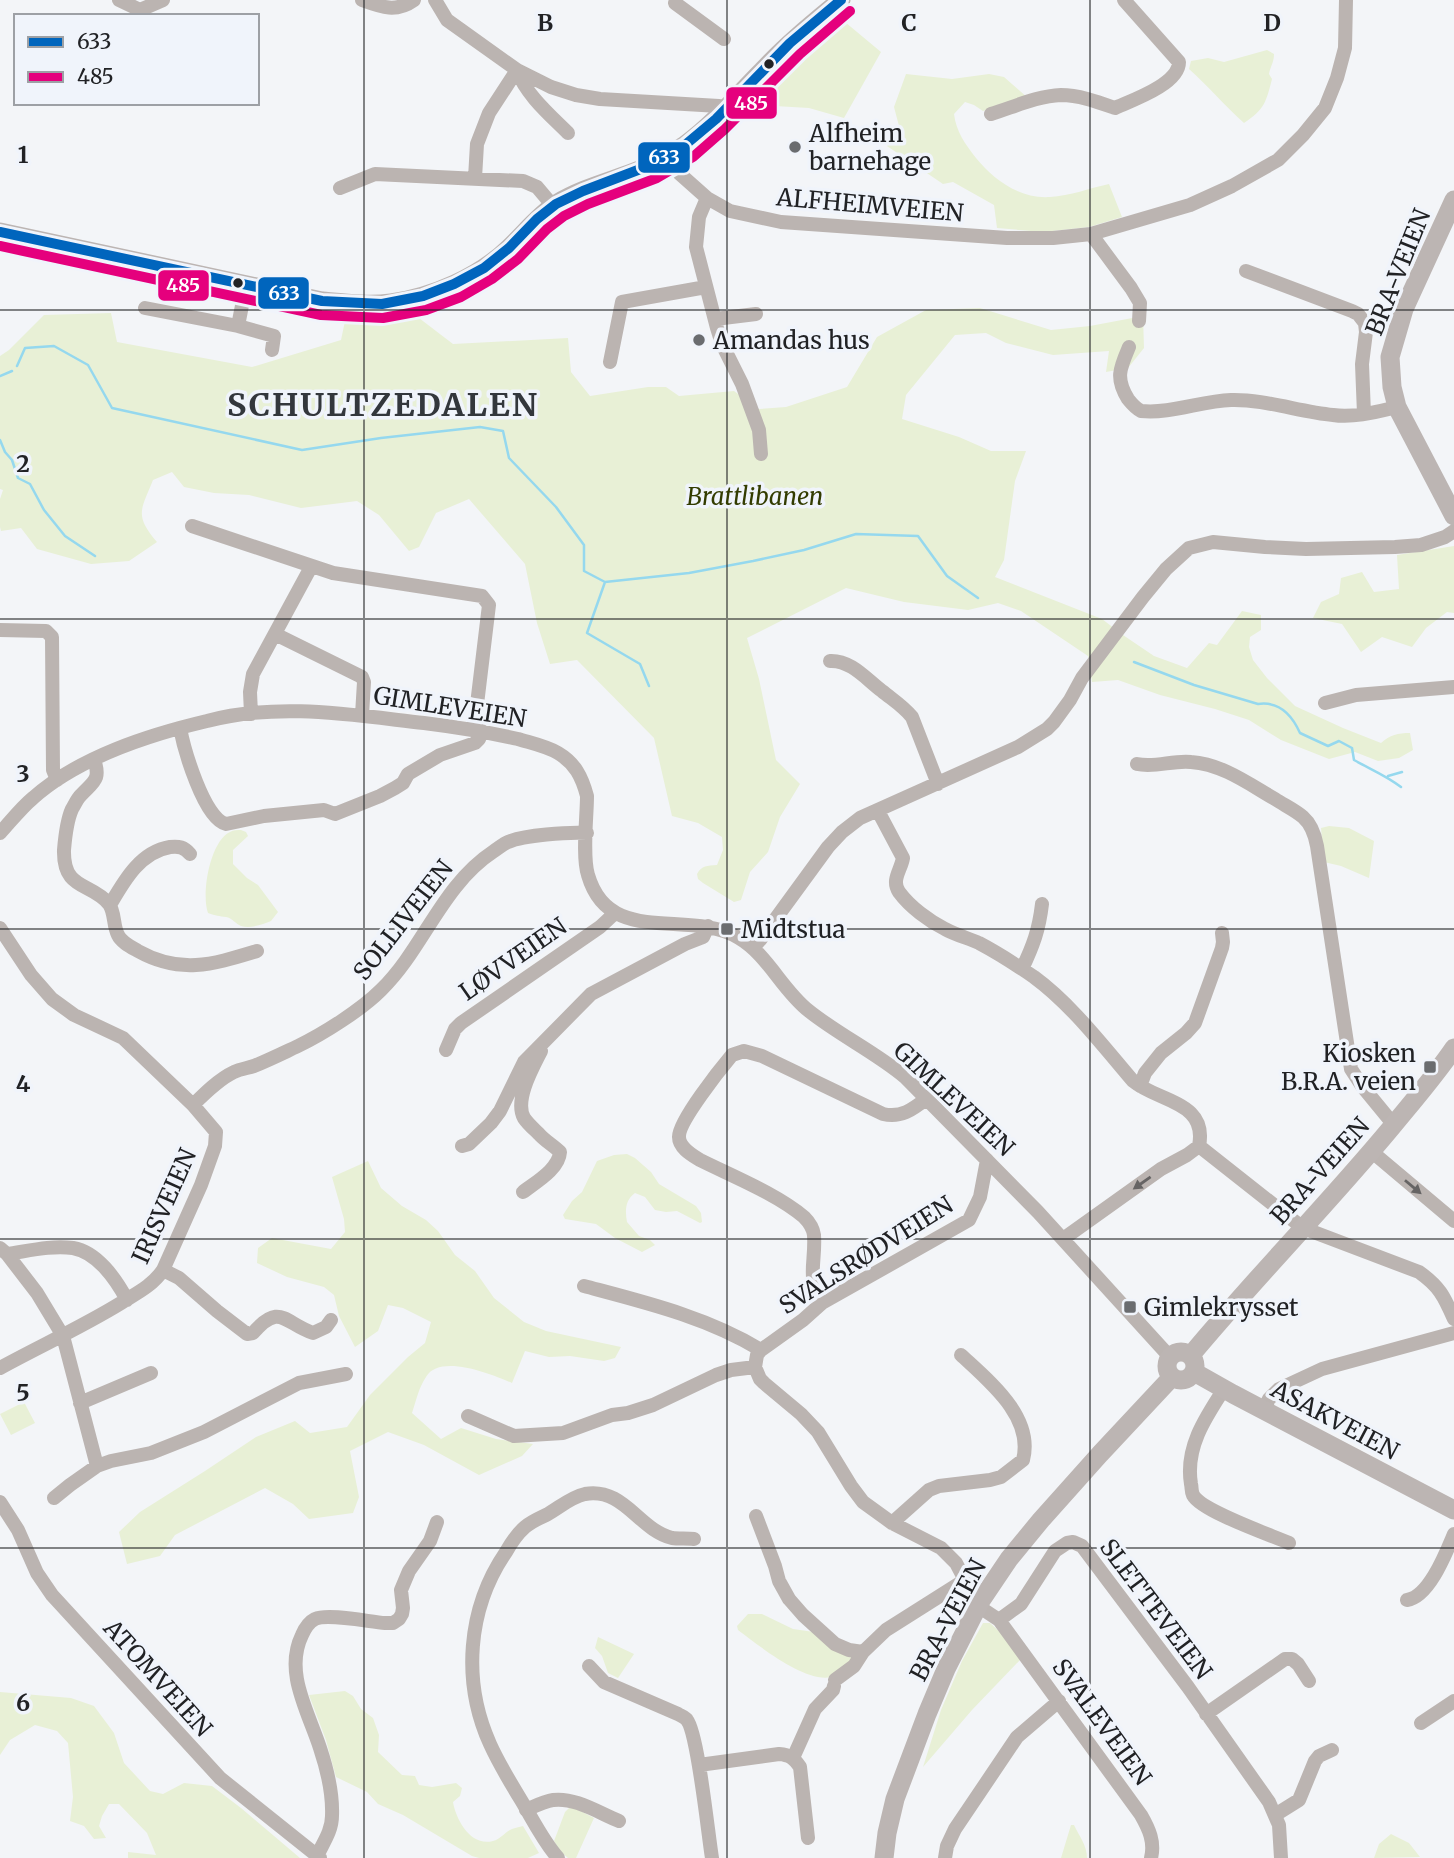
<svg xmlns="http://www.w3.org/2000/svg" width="1454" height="1858" viewBox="0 0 1454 1858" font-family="Merriweather,serif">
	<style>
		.green { fill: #e8f0d6 }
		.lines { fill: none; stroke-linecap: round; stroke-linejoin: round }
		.stream { stroke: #95d8ee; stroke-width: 2.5 }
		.minor { stroke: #bbb4b1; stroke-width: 14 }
		.major { stroke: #bcb5b3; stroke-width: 19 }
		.bus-1-casing { stroke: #f0f4fb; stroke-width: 16 }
		.bus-2-casing { stroke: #f0f4fb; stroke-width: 16 }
		.bus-1 { stroke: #0065bd; stroke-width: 10 }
		.bus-2 { stroke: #e5007d; stroke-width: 10 }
		.oneway { fill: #666464 }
		.grid { fill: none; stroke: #212225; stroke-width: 2; stroke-opacity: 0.55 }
		.bus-dot { fill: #212225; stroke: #f0f4fb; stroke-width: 2.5 }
		.poi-dot { fill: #6a6c6f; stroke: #f0f4fb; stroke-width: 2.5 }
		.labels { text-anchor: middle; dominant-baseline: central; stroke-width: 7; stroke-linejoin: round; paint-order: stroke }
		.poi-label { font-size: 24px; fill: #212225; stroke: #f0f4fb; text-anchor: start }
		.street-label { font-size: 24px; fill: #212225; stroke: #f0f4fb }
		.park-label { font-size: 24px; font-style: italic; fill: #333c01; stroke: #f0f4fb }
		.district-label { font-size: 32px; font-weight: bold; letter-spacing: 2px; fill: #33373c; stroke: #f0f4fb }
		.grid-label { font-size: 23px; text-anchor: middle; font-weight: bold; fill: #212225; stroke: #f0f4fb; stroke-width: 7; stroke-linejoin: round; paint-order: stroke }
		.line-badge { stroke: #f0f4fb; stroke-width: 2.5 }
		.badge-label { font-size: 19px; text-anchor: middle; font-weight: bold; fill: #fff }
	</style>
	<rect width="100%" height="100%" fill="#f3f5f8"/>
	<path class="green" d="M839,17l42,35 -37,66 -35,-10 -53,-3 6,-16 26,-26z
		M1267,50l7,4c0,9 -4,13 -5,20l3,5c-6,23 -7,30 -28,44 -19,-17 -36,-37 -55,-54l2,-8 17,-3 16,4z
		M906,74l46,5 37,-5 15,3 24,21 -45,13 -9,-6 -9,-3 -11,12c2,17 11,30 22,44 18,22 44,41 74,39 20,-1 40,-9 59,-13l13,33 -33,10 -46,5 -46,-4 -3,-23 -41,-23 -10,2 -56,-38 12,-20 -5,-19z
		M980,308l71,22 39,-4 53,-10 1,32 -16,20 -22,4 3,-21 -56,4 -47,-12 -20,-10 -31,2 -49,60 -4,24 57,18 32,14h35l-11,30 -11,79 -9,17 107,42 21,16 31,21 33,12 22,-25 8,2 25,-34 19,4v15l-11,7 -1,10 4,13 14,18 28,28 48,22 38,15c9,-8 17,-10 29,-10l3,17 -14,8 -21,3 -23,-9 -26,7 -48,-19 -32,-20 -34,-11 -55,-14 -42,-15 -26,2 -4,-26 -67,-45 -23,-8 -30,7 -64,-8 -58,-14 -99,50 12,41 17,81 24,24 -20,33 -12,35 -18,20 -9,28 -7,2 -31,-19 -5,-4 -1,-5c5,-9 10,-8 20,-9l6,-15 -1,-13 -24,-14 -26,-7 -18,-78 -77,-78 -27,4 -13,-41 -12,-59 -56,-65 -33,14 -17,34 -10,4 -30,-36 -22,-14 -56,7 -52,-13 -35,-2 -30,-6 -12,-15 -19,8c-12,30 -19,35 4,62l-28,19 -38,3 -54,-15 -16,-21 -20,3 -1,-4v-28l3,-9 -3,-1v-133l9,-6 35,-35 67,-2 6,29 135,25 89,-27 4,-19 32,1 42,-4 34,26 115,-6 3,34 19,24 58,-9h18l13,9 55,-5 25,18 27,-2 61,-20 30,-50 49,-27z
		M1454,546v67l-7,-1 -21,16 -14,19 -30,-10 -21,15 -19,-28 -29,-6 8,-16 18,-8 2,-16 21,-6 12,20 25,-3 -2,-34z
		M1329,826l20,2 25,13 -5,37 -28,-12 -17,-4 -3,-34z
		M241,830l5,2 2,4 -15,14v14l14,14 11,7 20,27 -7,9c-8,3 -20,8 -30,5 -5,-2 -9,-8 -15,-9 -7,-1 -10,-1 -18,-4 -7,-19 2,-72 22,-81 3,-2 8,-2 11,-2z
		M627,1154l8,4 16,14 8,12 37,22 5,7 1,9 -2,1 -23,-12 -11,1 -11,-2 -10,-13 -10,-4c-10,7 -10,18 -8,29l12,14 11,4 5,5 -13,7 -27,-14 -19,-14 -31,-5 -2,-4 9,-14 10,-9 15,-31 17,-6z
		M368,1161l13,27 21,18 24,14 12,11 17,24 20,16 19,27 30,24 22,9 75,16 -6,11 -11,3 -34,-5 -21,1 -24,-6 -13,32c-19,-8 -72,-30 -86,-6 -7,10 -10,24 -14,36l29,26 20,-11 35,11 37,5 -11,12 -43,19 -55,-30 -36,-13 -38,19 9,46 -6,16 -44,6 -16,-15 -28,-16 -90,47 -15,21 -33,8 -8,-32 21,-20 65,-41 51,-34 39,-16 15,12 37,-6 23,-32 38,-38 17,-14 6,-21 -28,-14 -15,-3 -10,26 -23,16 -16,-31 -5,-21 -10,-8 -37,-10 -30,-14 1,-15 14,-10 59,11 14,-17 -1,-13 -12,-42z
		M24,1402l11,21 -24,12 -11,-21z
		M748,1614h14l31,15 21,3 40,23c-2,6 -5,8 -10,13 -4,4 -8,8 -13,9 -26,6 -73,-32 -93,-47l-1,-4z
		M983,1623h7l11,10 20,26 -49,51 -49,57 18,-57 21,-49z
		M598,1637l36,17 -16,24 -10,-5 -6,-17 -7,-8z
		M345,1691l8,5 8,13 12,9 6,17 -1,17 24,23 13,1 4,9 13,2 24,-4 6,5 -2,8 -7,6c3,18 18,45 40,39 8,-2 12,-9 19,-12 3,-1 7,-2 11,-3l16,27 -11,5h-49l-7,-2 -69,-41 -25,-11 -11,-12 -31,-15 -10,-37 -17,-45z
		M0,1692l71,6 23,8 20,27 10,30 26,28 13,3 21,-11 28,3 29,22 59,50h-172v-6l28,3 -9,-22 -28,-29h-10l-7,12 -3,10 7,12 -12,1 -10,-13 -14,-5 3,-24 -5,-54 -11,-12 -22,-6 -25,15 -10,15z
		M571,1806l23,12 -18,40h-8l-8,-7 -6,-10 11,-29z
		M1071,1825h3c5,11 13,20 13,33h-26z
		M1391,1834l18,9 11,14 -46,1 5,-14z"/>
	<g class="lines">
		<path class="stream" d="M17,366l8,-18 29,-2 34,19 24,43 190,42 79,-12 99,-11 23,4 6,27 47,49 28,38v26l21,11 -18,51 53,31 9,22
			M0,376l12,-5
			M0,440l5,12 7,8 6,18 12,6 14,26 21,26 30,20
			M605,582l84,-9 64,-12 51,-11 52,-16 62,2 29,40 31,22
			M1134,662l60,23 64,19c21,-3 34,11 42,29l28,13 11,-5 13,7 2,12c16,9 33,16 47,27
			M1388,776l14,-4"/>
		<path class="minor" d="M119,0l21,10 23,-10
			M362,0c19,7 34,13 52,0
			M435,0l12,20 70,50 34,17 25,8 24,4 119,7 5,5
			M675,3l49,36
			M517,70c9,25 33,45 51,63
			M991,114c23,-7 46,-18 70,-19 18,0 37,7 54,13 18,-8 64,-24 64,-46l-55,-62
			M668,156l12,18 27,24 23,13 51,11 226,16h46l38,-4 99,-29 42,-19 46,-26 25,-25 22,-27 12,-30 8,-30 1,-48
			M475,178l2,-34 12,-31 28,-43
			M340,188l35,-14 148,7 14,6 16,19
			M707,198l-8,19 -3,30 21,81 5,16 20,40 17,46 2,24
			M1091,234l40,54 9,15 -1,18
			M1246,271l106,40 6,3 7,9 1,9 -4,32 2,50
			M145,308l93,18 8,-41
			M715,319l41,-5
			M238,326l36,10 -2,14
			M1129,347c-9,21 -14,31 -1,52 4,5 7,9 13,12 30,3 60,-10 90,-11 33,-1 69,12 102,15 21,3 43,-3 64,-8
			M610,362l12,-60 84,-15
			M192,526l141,47 149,23 7,9 -15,124
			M0,630l46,1 6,6 1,133 4,10
			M275,634l87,43 2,5 -2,33
			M830,661c21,-1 36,18 52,30 11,9 21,15 30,26l26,67
			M1325,703l31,-8 98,-8
			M251,714l-1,-22 3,-18 58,-107
			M180,728c4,21 24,91 46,96l38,-8 60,-6 11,4 45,-18 15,-8 8,-5 5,-9 32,-19 35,-12 4,-4 3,-8
			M94,759c7,21 0,22 -13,36 -4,4 -6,9 -9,14 -5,11 -7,29 -8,41 -1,41 27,32 45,54 6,8 4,22 9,31 3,7 13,12 20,16 43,24 76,13 119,0
			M1137,764c18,4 36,-4 54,-2 31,2 58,22 84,37 9,6 20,11 28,18 8,7 12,18 14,29l34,223 11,17 32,39
			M878,811l25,47c-2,12 -12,22 -4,34 11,15 30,29 46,37 11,6 23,9 34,14 17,9 39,23 55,34 37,27 69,69 99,104 25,21 75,20 66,65l104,82 116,44c20,14 25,24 35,47
			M0,833c11,-12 21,-25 33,-35 46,-41 115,-63 174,-77 71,-19 145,-6 217,2 32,4 63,9 94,16 13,4 28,7 40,14 17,10 24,24 29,43 0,21 -5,60 1,79 21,73 101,33 151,63 29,17 43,52 70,73 30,24 66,41 96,66l133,135 132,145
			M110,905c14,-24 30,-53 60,-58 9,-1 14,0 20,7
			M0,928l31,47 21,24 22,16 49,23 70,67 23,27 -1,14 -14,39 -38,85c-11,16 -26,23 -42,33 -39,24 -81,43 -121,65
			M753,948l7,-8 68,-93 14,-15 18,-14 158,-71 29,-18 7,-7 16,-22 12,-22 61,-81 23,-28 23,-21 24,-6 52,5 41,2 89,-2 26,-2 24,-8 9,-6
			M1022,969c11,-23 17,-39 20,-65
			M446,1050l9,-21 6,-6 139,-96 15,-14
			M1140,1086l5,-13 16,-20 25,-20 9,-10 27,-75 1,-6 -1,-9
			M193,1105c11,-11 26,-26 41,-33 6,-3 14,-4 20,-6 15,-6 29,-13 44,-20 25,-12 63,-36 83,-56 43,-42 60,-104 113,-139 5,-3 9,-7 14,-9 16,-7 60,-10 79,-9
			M462,1146l7,-2 22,-21 9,-12 24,-49 67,-68 94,-50 18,-7 5,-11
			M1371,1151l83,70
			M523,1192c13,-10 36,-23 37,-40 -7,-7 -15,-11 -21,-18 -5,-5 -11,-10 -15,-16 -10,-18 9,-51 17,-67
			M1063,1239l98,-70 26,-14 12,-9
			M0,1248l7,6 30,39 26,43 34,130
			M7,1254c21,-3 44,-9 66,-6 24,4 43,31 54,52
			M163,1270l16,8 38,33 30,23 6,-1c27,-31 31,-10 60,0l13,-6 5,-7
			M584,1286c60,16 123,31 177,64
			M822,1303c-16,-27 -6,-40 -8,-68 -1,-7 -5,-13 -10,-18 -27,-23 -72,-41 -104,-57 -8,-5 -21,-12 -21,-23 -1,-15 42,-69 53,-82l12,-4 18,5 121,58c18,4 29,-4 43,-15
			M755,1367l5,12 4,4 37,31 17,18 33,54 12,16 29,21 49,25 15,15 9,17 20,15
			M1224,1389c-19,29 -39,59 -33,95 1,4 0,7 2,11 8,16 78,40 96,48
			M80,1403l71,-30
			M1264,1409l5,-10 10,-10 43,-20 132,-36
			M468,1416l46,20 49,-3 49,-18 16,-2 25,-8 63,-30 15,-5 24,-3 2,-12 4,-5 42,-30 19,-17 147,-83 11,-23 7,-37
			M54,1498l16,-13 27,-19 14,-5 40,-8 53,-21 95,-49 47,-9
			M0,1502l18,28 19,43 15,22 168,183 100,80
			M756,1516l19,50 4,15 10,18 14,16 32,29 14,6 14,2
			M892,1523l37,-33 10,-4 51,-6 11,-3 22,-17c11,-43 -33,-78 -62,-105
			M1407,1600c22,-3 39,-47 47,-66
			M978,1606l21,14 22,-16 34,-53 12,-8 6,-1 9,4 106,141 81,115 10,23 2,33
			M999,1620l142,195c8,14 14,27 10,43
			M589,1666l15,16 74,32c3,2 7,3 9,6 11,14 21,114 25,138
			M835,1680l19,-14 9,-14 23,-22 79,-50
			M1206,1714l79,-55h7l6,5 11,17
			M1421,1723l33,-22
			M793,1758l22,-49 18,-19 1,-4
			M699,1765l80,-11c11,1 15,4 21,13l8,71
			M526,1810c9,-4 19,-9 27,-10 22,-3 46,13 66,21
			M1275,1815l24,-15 16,-39 4,-5 13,-6
			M317,1856c6,-13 15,-25 15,-40 1,-23 -5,-47 -12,-68 -12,-37 -36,-76 -18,-113 3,-7 7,-13 13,-16 13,-6 55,3 70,4h8l6,-4 3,-5 1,-6 -2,-18 8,-19 21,-30 7,-19
			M558,1858c-15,-17 -25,-38 -37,-58 -11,-18 -22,-36 -31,-56 -28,-62 -23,-135 16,-192 5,-9 11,-18 19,-25 7,-6 15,-9 23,-13 12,-7 23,-17 37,-20 39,-7 54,36 87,44 7,1 15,0 22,1
			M945,1858l2,-12 8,-17 62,-92 42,-36"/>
		<path class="major" d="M1454,200l-50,109 -14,48 2,30 5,20 57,109
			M0,232l322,69c22,2 46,5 69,2 42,-6 88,-26 118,-55 16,-15 29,-32 47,-44 23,-14 48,-21 73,-30 20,-7 39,-17 56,-29 29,-21 52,-49 77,-74 24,-26 51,-48 79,-71
			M1167 1366a14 14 0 1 1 28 0a14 14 0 1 1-28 0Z
			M1191,1355c65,-78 136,-150 200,-227 22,-27 44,-52 63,-80
			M1194,1372l39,22 221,116
			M884,1858l3,-25 8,-34 32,-85 19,-45 34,-67 29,-43 32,-39 59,-66 72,-77"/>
		<g class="bus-1-casing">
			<path id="bus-1" d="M0,232l322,69 60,3 41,-8 31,-12 30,-16 25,-20 28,-29 19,-15 27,-13 68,-26 34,-20 31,-26 74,-76 51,-43"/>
		</g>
		<g class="bus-2-casing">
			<path id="bus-2" d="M0,246l321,69 62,3 43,-8 35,-13 31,-18 26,-20 29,-30 17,-13 24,-12 69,-26 36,-21 32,-28 75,-75 50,-43"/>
		</g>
		<use href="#bus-1" class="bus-1"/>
		<use href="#bus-2" class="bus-2"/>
	</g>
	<defs><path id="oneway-solid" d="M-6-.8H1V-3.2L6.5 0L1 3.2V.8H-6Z" transform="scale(1.75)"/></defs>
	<g class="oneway">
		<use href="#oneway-solid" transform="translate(1142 1183) rotate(145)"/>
		<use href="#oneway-solid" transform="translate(1413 1187) rotate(40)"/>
	</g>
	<path class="grid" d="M364,0v1858M727,0v1858M1090,0v1858M0,310h1454M0,619h1454M0,929h1454M0,1239h1454M0,1548h1454"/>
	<g class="bus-dot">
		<circle cx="769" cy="64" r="6"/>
		<circle cx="238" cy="283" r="6"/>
	</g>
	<g class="poi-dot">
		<circle cx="795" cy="147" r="7"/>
		<circle cx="699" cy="340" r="7"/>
		<rect x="720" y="922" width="14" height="14" rx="3.5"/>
		<rect x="1423" y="1060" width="14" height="14" rx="3.5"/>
		<rect x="1123" y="1300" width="14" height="14" rx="3.5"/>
	</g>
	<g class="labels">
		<g class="poi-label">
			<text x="809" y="133">Alfheim<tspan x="809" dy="28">barnehage</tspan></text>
			<text x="713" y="340">Amandas hus</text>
			<text x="741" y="929">Midtstua</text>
			<text x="1416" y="1053" text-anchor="end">Kiosken<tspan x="1416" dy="28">B.R.A. veien</tspan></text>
			<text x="1144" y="1307">Gimlekrysset</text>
		</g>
		<g class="street-label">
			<text transform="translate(870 205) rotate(5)">ALFHEIMVEIEN</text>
			<text transform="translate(1398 272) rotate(-68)">BRA-VEIEN</text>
			<text transform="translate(450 707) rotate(9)">GIMLEVEIEN</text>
			<text transform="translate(403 920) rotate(-52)">SOLLIVEIEN</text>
			<text transform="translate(513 959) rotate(-35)">LØVVEIEN</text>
			<text transform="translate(954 1099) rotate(43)">GIMLEVEIEN</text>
			<text transform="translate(1320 1171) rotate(-48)">BRA-VEIEN</text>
			<text transform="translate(164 1206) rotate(-66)">IRISVEIEN</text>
			<text transform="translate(866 1255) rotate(-32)">SVALSRØDVEIEN</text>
			<text transform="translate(1335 1420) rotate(28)">ASAKVEIEN</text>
			<text transform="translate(1156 1609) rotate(53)">SLETTEVEIEN</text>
			<text transform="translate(948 1620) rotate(-62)">BRA-VEIEN</text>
			<text transform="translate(158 1678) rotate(48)">ATOMVEIEN</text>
			<text transform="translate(1102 1722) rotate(54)">SVALEVEIEN</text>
		</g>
		<g class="park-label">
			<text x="755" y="496">Brattlibanen</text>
		</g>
		<g class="district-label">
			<text x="383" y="405">SCHULTZEDALEN</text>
		</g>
	</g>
	<g class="grid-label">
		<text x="545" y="31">B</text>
		<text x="909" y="31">C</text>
		<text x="1272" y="31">D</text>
		<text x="23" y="163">1</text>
		<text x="23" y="472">2</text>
		<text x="23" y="782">3</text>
		<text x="23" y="1092">4</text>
		<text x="23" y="1401">5</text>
		<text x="23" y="1711">6</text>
	</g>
	<g class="line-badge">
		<rect x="725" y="86" width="53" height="34" rx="7" fill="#e5007d"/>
		<rect x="637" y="141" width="54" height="33" rx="7" fill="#0065bd"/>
		<rect x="157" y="269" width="53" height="33" rx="7" fill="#e5007d"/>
		<rect x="257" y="276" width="53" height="34" rx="7" fill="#0065bd"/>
	</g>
	<g class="badge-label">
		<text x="751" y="110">485</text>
		<text x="664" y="164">633</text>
		<text x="183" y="292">485</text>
		<text x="284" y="300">633</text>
	</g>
	<rect x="14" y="14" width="245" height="91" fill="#f0f4fb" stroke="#9da0a5" stroke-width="2"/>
	<rect x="28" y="37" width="35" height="10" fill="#0065bd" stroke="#9da0a5" stroke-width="2"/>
	<text x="77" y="49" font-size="21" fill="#212225">633</text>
	<rect x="28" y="72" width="35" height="10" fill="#e5007d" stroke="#9da0a5" stroke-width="2"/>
	<text x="77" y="84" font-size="21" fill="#212225">485</text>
</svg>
